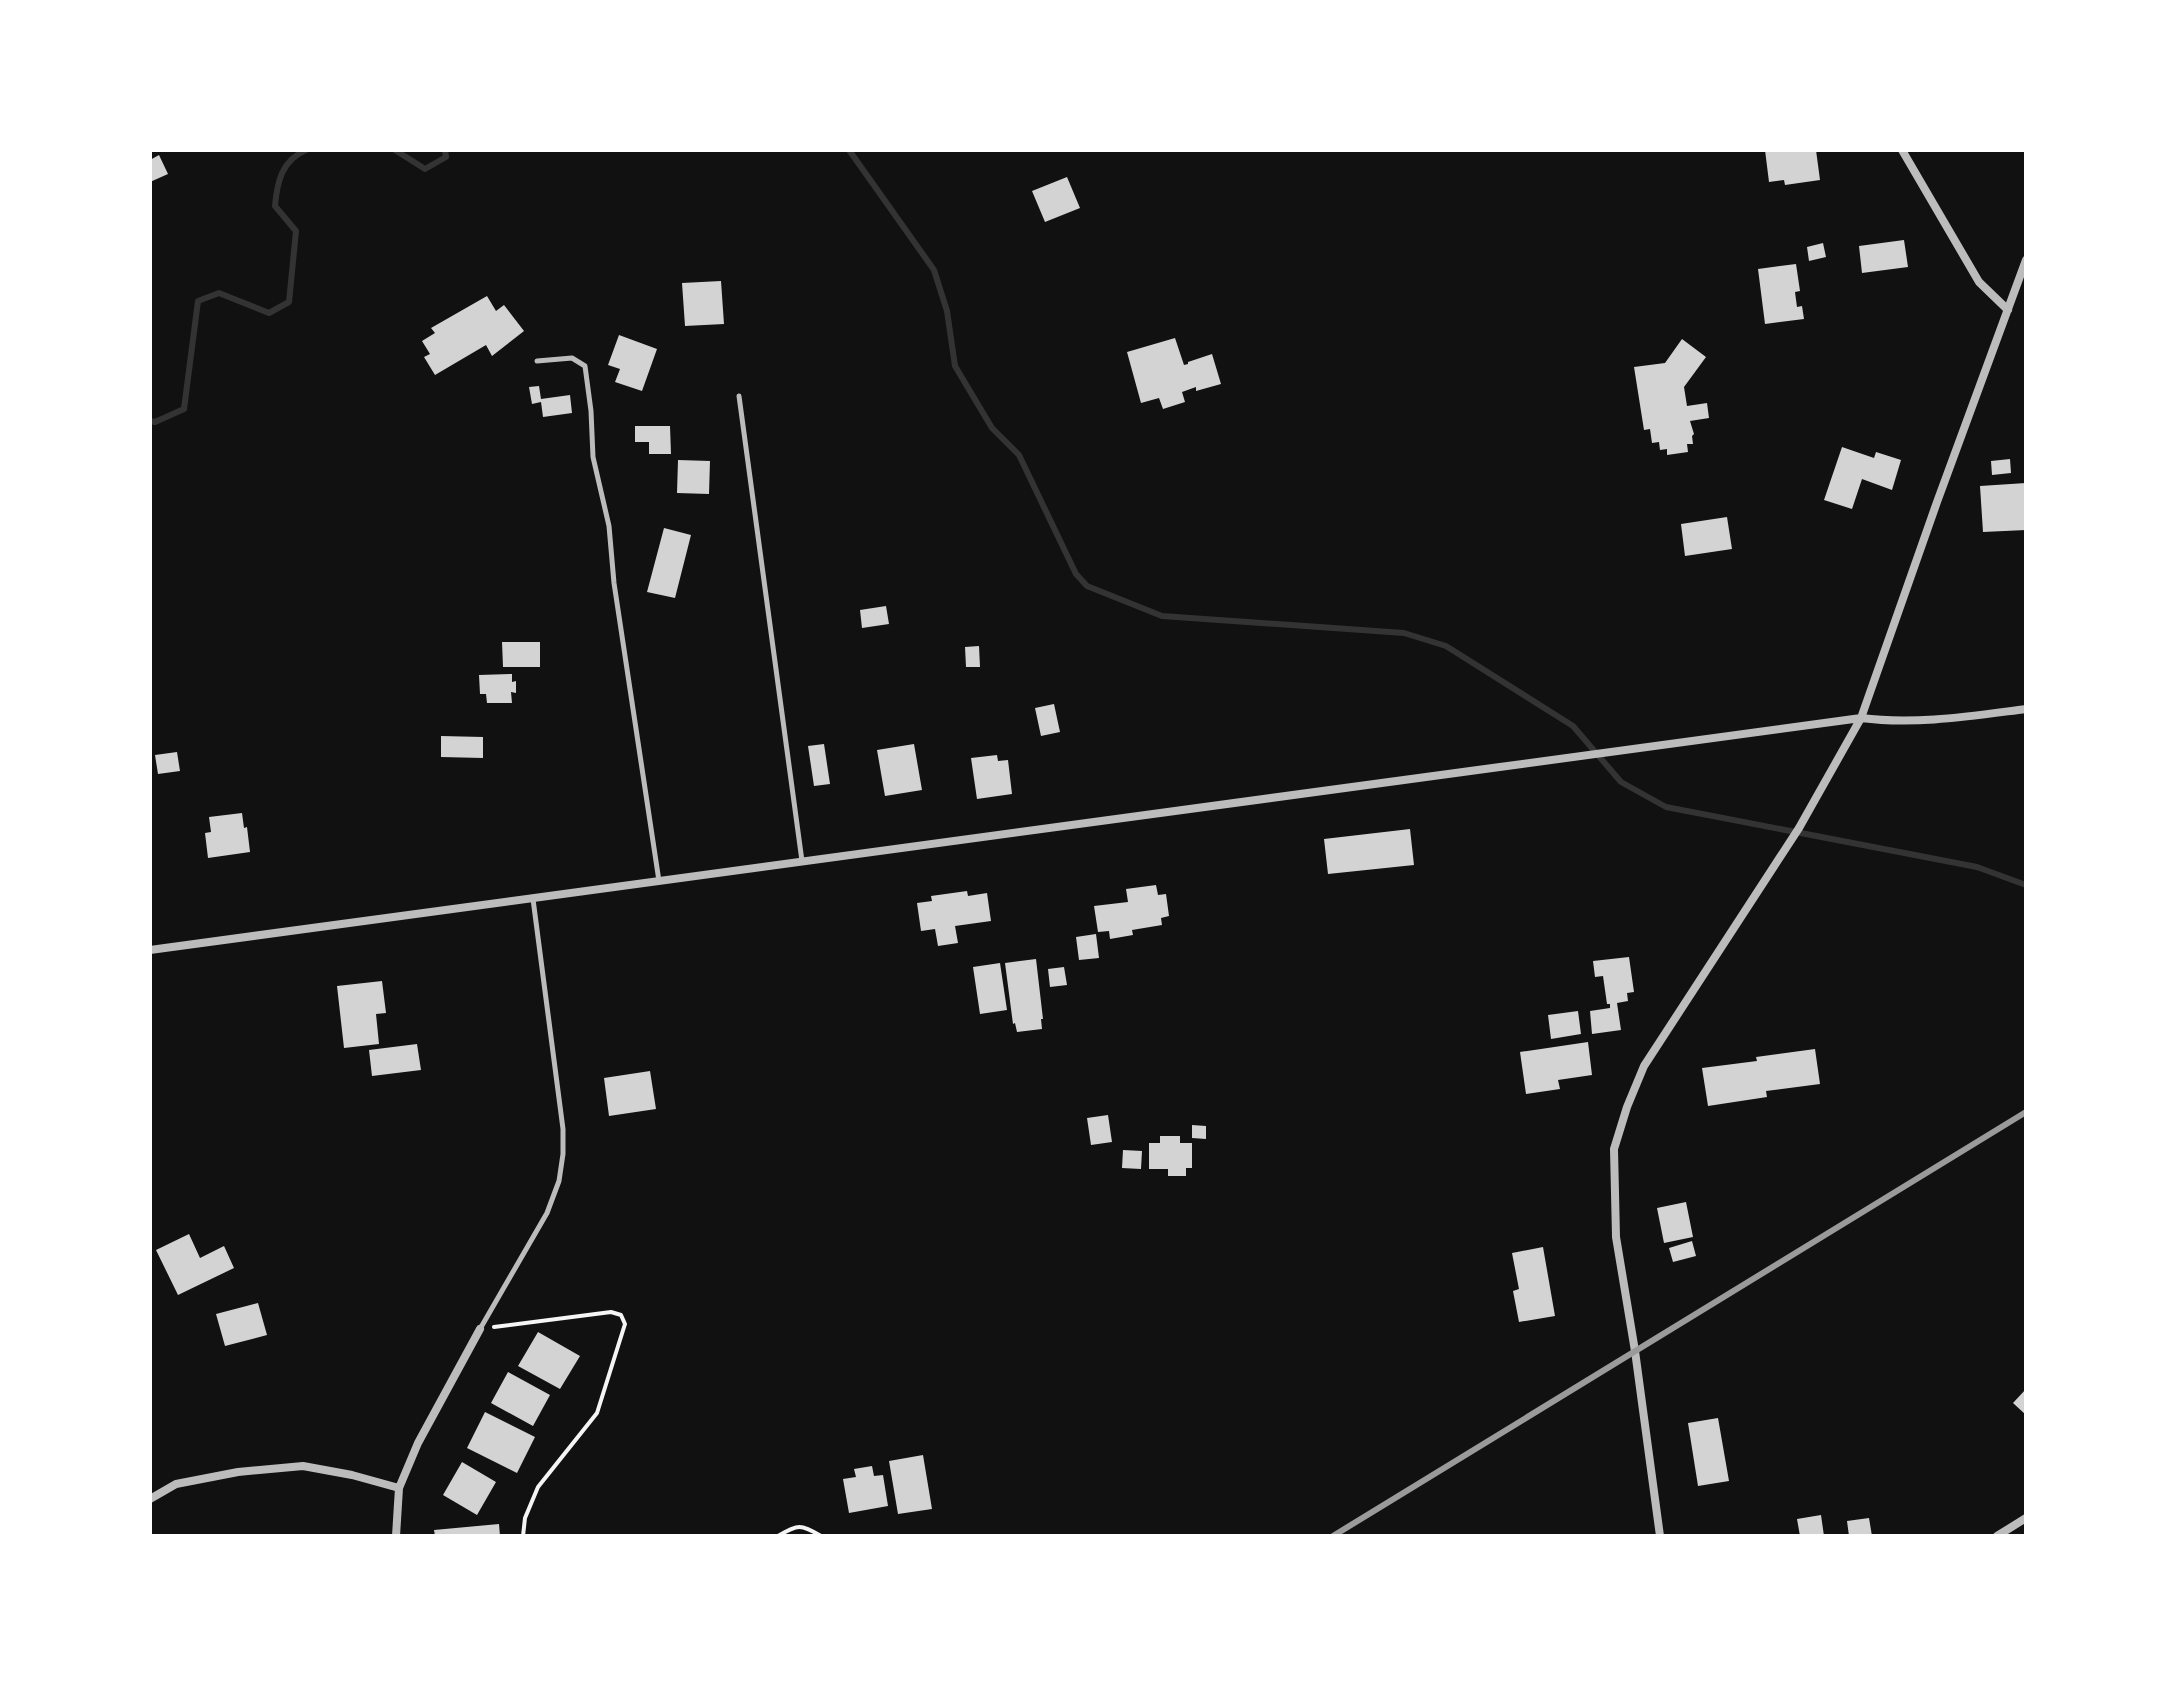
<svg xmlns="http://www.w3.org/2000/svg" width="2176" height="1686" viewBox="0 0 2176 1686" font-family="Overpass,sans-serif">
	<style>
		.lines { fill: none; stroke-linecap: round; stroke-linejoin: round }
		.stream { stroke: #333; stroke-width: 6 }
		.building { fill: #d3d3d3 }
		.path { stroke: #f5f5f5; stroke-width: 4 }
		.service { stroke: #bcbcbc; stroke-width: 5 }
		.minor { stroke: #bcbcbc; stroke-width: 8 }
		.rail { stroke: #9a9a9a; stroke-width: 6 }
	</style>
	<rect width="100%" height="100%" fill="#111"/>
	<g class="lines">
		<path class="stream" d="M395,150l30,19 21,-12 -1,-7
			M849,150l85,120 13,41 8,55 37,62 27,27 57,119 11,12 75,30 242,17 42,13 127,80 48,56 45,25 311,60 49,18
			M150,421l5,1 29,-13 14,-108 21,-8 50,20 20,-11 7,-71 -21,-25c2,-24 7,-46 31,-56"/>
	</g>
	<path class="building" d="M1765,150h51l4,30 -35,5 -1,-5 -15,2z
		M159,155l9,19 -18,8v-22z
		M1067,177l13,31 -35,14 -13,-31z
		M1904,240l4,27 -46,6 -3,-27z
		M1823,243l3,14 -17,4 -2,-14z
		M1796,264l4,27 -5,1 2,15 5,-1 2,13 -39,5 -7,-55z
		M721,281l3,43 -39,2 -3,-43z
		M487,296l9,15 8,-6 20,26 -32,25 -6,-11 -51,30 -11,-18 6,-3 -8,-13 13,-8 -4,-5z
		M619,335l38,14 -15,42 -27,-9 5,-13 -12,-4z
		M1175,338l9,27 4,-1v-2l24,-8 9,30 -25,7v-4l-14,5 3,10 -22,7 -4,-11 -18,5 -14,-51z
		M1682,339l24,18 -22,30 3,19 20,-3 2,15 -19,3 4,13 -2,2 1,8h-6l1,8 -21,3v-6l-7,1 -1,-8 -7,1 -2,-14 -6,1 -10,-63 31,-4z
		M539,386l2,13 29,-4 2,18 -29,4 -2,-15 -9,2 -3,-17z
		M635,426h35l1,28h-22v-12h-14z
		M1842,447l32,11 2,-6 25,8 -9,30 -30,-11 -10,30 -28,-9z
		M2010,459l1,14 -19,2 -1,-14z
		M678,460l32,1 -1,33 -32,-1z
		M2026,483v47l-43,2 -3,-46z
		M1727,517l5,32 -47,7 -4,-32z
		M664,528l27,7 -16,63 -28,-6z
		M886,606l3,18 -27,4 -2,-18z
		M502,642h38v25h-37z
		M979,646l1,21h-14l-1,-20z
		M512,674v8l4,-1v12l-5,-1 1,11h-25l-1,-9h-6l-1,-19z
		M1054,704l6,28 -19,4 -6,-28z
		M441,736l42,1v21l-42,-1z
		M824,744l6,40 -16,2 -6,-40z
		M914,744l8,46 -37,6 -8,-46z
		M177,752l3,19 -22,3 -3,-19z
		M997,755l1,6 10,-1 4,34 -35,5 -6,-41z
		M242,813l2,15 3,-1 3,25 -42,6 -3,-25 6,-1 -2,-15z
		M1410,829l4,36 -86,9 -4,-35z
		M1156,885l2,10 8,-1 3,22 -8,2 1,7 -30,5 1,5 -23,4 -1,-8 -11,1 -4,-26 34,-4 -2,-13z
		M967,891l1,5 19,-3 4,28 -36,5 3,17 -20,3 -3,-17 -14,2 -4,-28 15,-2 -1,-5z
		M1096,934l3,24 -20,2 -3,-23z
		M1629,957l5,35 -7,1 1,8 -11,2 4,27 -29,4 -2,-23 20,-3v-4h-3l-4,-28 -8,1 -2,-16z
		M1036,959l7,60h-2l1,10 -25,3 -2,-9 -2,1 -8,-61z
		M1000,963l7,47 -27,4 -7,-47z
		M1064,967l3,18 -17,2 -2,-18z
		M382,981l4,32 -10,1 3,30 -35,4 -7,-62z
		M1578,1011l3,23 -30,5 -3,-24z
		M1588,1042l4,33 -34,5 2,9 -34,5 -6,-42z
		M417,1044l4,26 -49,6 -3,-26z
		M1815,1049l5,35 -54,7 1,6 -59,9 -6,-38 55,-7 -1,-4z
		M650,1071l6,38 -47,7 -5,-38z
		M1108,1115l4,27 -21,3 -4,-27z
		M1192,1125l14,1v13l-14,-1z
		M1160,1136h20v7h12v25h-6v8h-18v-7h-19v-26h11z
		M1123,1150l19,1 -1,18 -19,-1z
		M1686,1202l7,35 -29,6 -7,-35z
		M189,1234l11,24 24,-12 10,22 -56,27 -22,-45z
		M1692,1241l4,15 -23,6 -4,-14z
		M1543,1247l12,69 -36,6 -6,-31 6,-2 -7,-36z
		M258,1303l9,32 -42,11 -9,-32z
		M538,1332l42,24 -20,33 -42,-23z
		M508,1372l42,23 -17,31 -42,-23z
		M2026,1389v26l-13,-12z
		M485,1412l50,25 -18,36 -50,-25z
		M1718,1418l11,63 -31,5 -10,-63z
		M923,1455l9,54 -34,5 -9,-53z
		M462,1462l34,20 -19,33 -34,-20z
		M872,1466l2,10 9,-1 5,31 -39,7 -6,-34 13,-2 -2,-8z
		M1821,1515l3,21h-24l-3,-17z
		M1869,1518l3,18h-23l-2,-15z
		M499,1524l1,12h-65l-1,-6z"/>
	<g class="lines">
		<path class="path" d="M494,1327l117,-15 10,3 4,9 -28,89 -59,74 -13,31 -2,18
			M778,1536c20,-12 23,-12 43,0"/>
		<path class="service" d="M537,361l35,-3 13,8 6,45 2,46 16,69 5,57 45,298
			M739,396l63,465
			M480,1329l67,-116 12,-32 4,-27v-25l-30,-230"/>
		<path class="minor" d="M1902,150l77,132 29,28
			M150,950l1711,-232c55,7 110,-2 165,-9
			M150,1499l26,-15 62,-12 65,-6 49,9 47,13
			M396,1536l3,-48 19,-45 62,-114
			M1660,1536l-25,-185 -19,-114 -2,-88 13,-42 17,-41 155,-238 62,-110 76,-216 89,-242
			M1997,1536l29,-18"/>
		<path class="rail" d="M1333,1536l693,-424"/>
	</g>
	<rect width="2176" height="1686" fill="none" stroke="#ffffff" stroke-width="304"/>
</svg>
